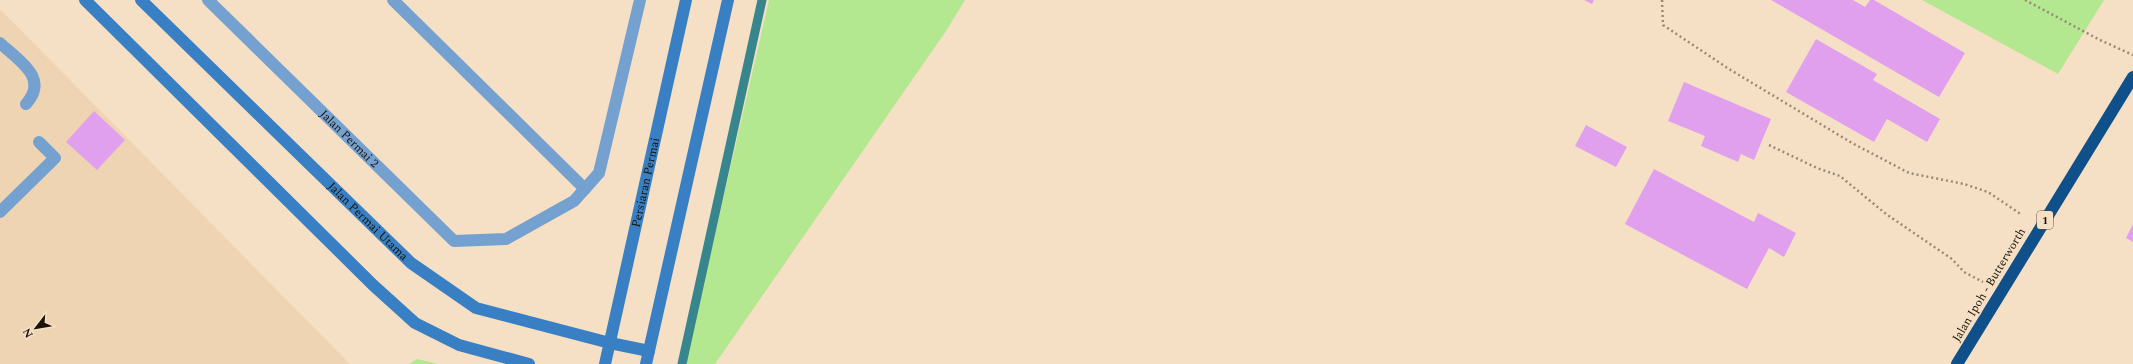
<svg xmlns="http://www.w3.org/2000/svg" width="2133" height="364" viewBox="0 0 2133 364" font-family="Spectral,serif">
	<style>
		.built { fill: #efd4b3 }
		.green { fill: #b3e790 }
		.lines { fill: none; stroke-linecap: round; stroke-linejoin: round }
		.stream { stroke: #38868d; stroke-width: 9 }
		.building { fill: #e0a0ee }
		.path { stroke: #998a76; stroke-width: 2.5; stroke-dasharray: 2 3; stroke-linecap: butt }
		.lane { stroke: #75a1d1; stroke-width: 12 }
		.street { stroke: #75a1d1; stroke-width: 12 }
		.secondary { stroke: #387fc4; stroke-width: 12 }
		.highway { stroke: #0f508a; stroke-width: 12 }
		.labels { text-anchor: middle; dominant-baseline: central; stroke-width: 3; stroke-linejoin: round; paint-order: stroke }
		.shield { fill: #f6e0c5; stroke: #5c5041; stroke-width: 1 }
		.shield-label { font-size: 11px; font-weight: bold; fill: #1a1309 }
		.street-label { font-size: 12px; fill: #1a1309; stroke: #f6e0c5 }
	</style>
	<rect width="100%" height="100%" fill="#f6e0c5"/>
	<path class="built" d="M0,9l350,355h-350z"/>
	<path class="green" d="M769,0h196l-19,31 -231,333h-30z
		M1922,0h182l-46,74z
		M417,359l21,5h-29z"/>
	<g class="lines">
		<path class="stream" d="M682,364l80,-364"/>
	</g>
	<path class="building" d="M1584,0h10l-2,4z
		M1771,0h82l12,7 5,-7h4l91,53 -26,44z
		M1816,39l61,35 -4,6 67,39 -13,23 -40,-23 -13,23 -88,-50z
		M1684,82l87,37 -17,41 -13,-6 -3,8 -37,-16 4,-10 -37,-15z
		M94,111l31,29 -28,30 -31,-28z
		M1586,125l41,22 -11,20 -41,-21z
		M1654,169l100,53 4,-9 38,20 -12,24 -15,-9 -22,41 -122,-65z
		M2133,224v18l-7,-4z"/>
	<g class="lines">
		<path class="path" d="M1662,0l1,25 66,44 123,74 57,30 55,11 24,8 34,23
			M2025,0l75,40 33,15
			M1769,145l48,23 23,8 46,38 66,45 12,13 19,10"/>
		<path class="lane" d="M393,0l192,189
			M0,43c18,17 50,35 26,61
			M0,212l55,-54 -16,-16"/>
		<path class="street" id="s1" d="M208,0l246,241 52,-2 68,-38 25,-28 41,-173"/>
		<g class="secondary">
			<path d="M85,0l288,285 42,38 44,22 70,19"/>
			<path id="s2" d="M141,0l270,263 65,45 134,35 39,8"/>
			<path id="s3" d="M605,364l81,-364"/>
			<path d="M646,364l82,-364"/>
		</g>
		<path class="highway" d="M1957,364l176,-287"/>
	</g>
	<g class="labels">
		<rect class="shield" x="2037" y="211" width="16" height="18" rx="3"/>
		<g class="shield-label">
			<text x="2045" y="220">1</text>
		</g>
		<g class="street-label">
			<text stroke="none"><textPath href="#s1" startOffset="198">Jalan Permai 2</textPath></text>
			<text stroke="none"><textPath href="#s3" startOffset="186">Persiaran Permai</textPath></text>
			<text stroke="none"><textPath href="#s2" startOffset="317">Jalan Permai Utama</textPath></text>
			<text transform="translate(1989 285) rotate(-59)">Jalan Ipoh - Butterworth</text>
		</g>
	</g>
	<g transform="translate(36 328) rotate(239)" stroke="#f6e0c5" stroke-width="3" paint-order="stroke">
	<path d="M0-3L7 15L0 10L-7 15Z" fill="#1a1309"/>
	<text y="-6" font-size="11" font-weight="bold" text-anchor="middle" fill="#1a1309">N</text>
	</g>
</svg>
